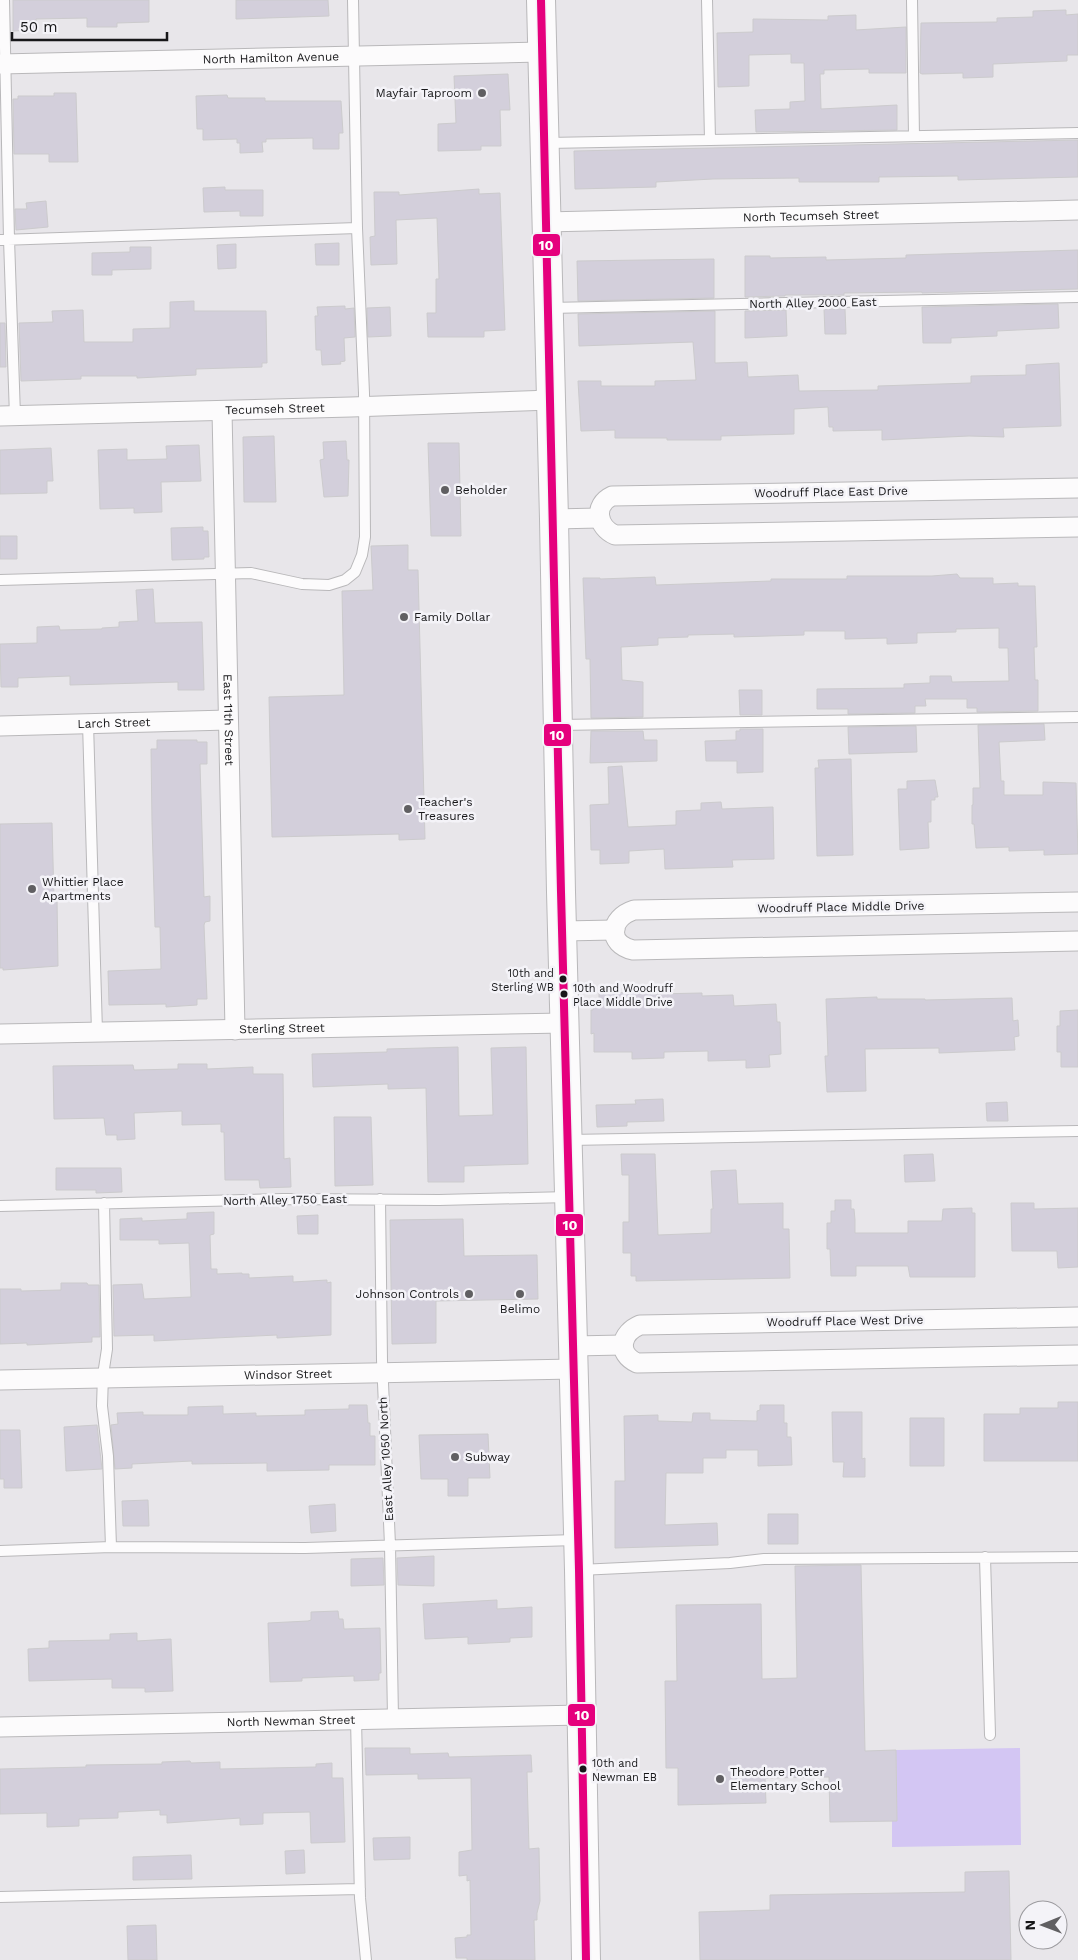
<svg xmlns="http://www.w3.org/2000/svg" width="1078" height="1960" viewBox="0 0 1078 1960" font-family="'Work Sans',sans-serif">
	<style>
		.green { fill: #d3c6f3 }
		.building { fill: #d3cfdb; stroke: #cccbcd }
		.lines { fill: none; stroke-linecap: round; stroke-linejoin: round }
		.lane-casing { stroke: #b9b8ba; stroke-width: 12 }
		.street-casing { stroke: #b9b8ba; stroke-width: 21 }
		.secondary-casing { stroke: #b9b8ba; stroke-width: 30 }
		.lane { stroke: #fcfbfc; stroke-width: 10 }
		.street { stroke: #fcfbfc; stroke-width: 19 }
		.secondary { stroke: #fcfbfc; stroke-width: 28 }
		.bus-1-casing { stroke: #f4f3f8; stroke-width: 11 }
		.bus-1 { stroke: #e5007d; stroke-width: 8 }
		.poi-dot { fill: #605f62; stroke: #f4f3f8; stroke-width: 2 }
		.bus-dot { fill: #171719; stroke: #f4f3f8; stroke-width: 2 }
		.labels { text-anchor: middle; dominant-baseline: central; stroke-width: 5; stroke-linejoin: round; paint-order: stroke }
		.bus-label { font-size: 11px; fill: #171719; stroke: #f4f3f8; text-anchor: start }
		.street-label { font-size: 12px; fill: #171719; stroke: #f4f3f8 }
		.poi-label { font-size: 12px; fill: #171719; stroke: #f4f3f8; text-anchor: start }
		.line-badge { stroke: #f4f3f8; stroke-width: 2 }
		.badge-label { font-size: 14px; text-anchor: middle; font-weight: bold; fill: #fff }
	</style>
	<rect width="100%" height="100%" fill="#e8e6ea"/>
	<path class="green" d="M1020,1748l1,97 -129,2v-26l5,-1 -1,-70z"/>
	<path class="building" d="M13,0h136v22l-32,1v4h-30v-9l-51,1v11l-23,1z
		M236,0h92l1,16 -93,3z
		M1066,10v5l12,-1v41h-11v6l-74,3v13l-30,1v-5l-41,1 -2,-1 1,-50 76,-1v-4l36,-1v-6z
		M856,15v15l50,-3v46h-37v-4l-45,1v4h-4l1,35 76,-4v25l-141,2 -1,-22 35,-1v-7l15,-1 -1,-38h-13v-9l-42,1v31l-31,1 -1,-54 36,-1v-13l75,1v-4z
		M508,74l2,36h-10l1,36h-20v4l-43,1v-27l18,-1 -2,-47z
		M54,93h22l2,69h-29v-8h-35l-1,-55h5v-3h36z
		M227,95l1,3h37v3h76l2,32h-4v16h-26v-11l-47,1v3h-4l1,10 -23,1v-10h-3v-4l-34,1v-11h-6l-1,-33z
		M1078,140v37l-120,3v-4l-79,1v5h-80v-4l-86,1 -57,3v5l-81,2 -1,-38z
		M225,187v3h38v26h-23v-5l-36,1 -1,-24z
		M479,189v5l21,-1 5,137 -21,1v6h-56l-1,-24h9v-34h3l-2,-61 -41,2 1,44 -26,1 -1,-28 5,-1 -1,-44h25v3z
		M46,201l2,26 -32,3 -1,-21h12l-1,-6z
		M339,243v22h-23l-1,-21z
		M236,244v24l-18,1 -1,-24z
		M130,247h21v22l-39,1v5h-20v-22l38,-1z
		M1078,250v39l-156,4v-1l-78,1v2h-59v1l-40,1v-41h25v2l56,-1v3l80,-2v-3z
		M714,259v39l-136,3 -1,-40z
		M194,301v10h72l1,52h-5v4l-66,2v6l-59,3v-2h-56v3l-60,2 -2,-58 34,-1 -1,-11 31,-1 1,32h49v-13l37,-1v-26z
		M1058,304l1,24 -62,3v5l-46,2v5h-28l-1,-36z
		M345,306v3l9,-1 1,29 -11,1 1,23 -5,1 1,2 -19,1 -1,-15h-5l-1,-34h3l-1,-9z
		M390,307l1,29 -23,1 -1,-29z
		M824,309h21l1,25h-21z
		M786,310l1,26 -42,2v-27z
		M715,311v52l32,-1 1,15 50,-2 1,16 79,-1v-4l93,-3v-7l55,-1v-10l33,-2 2,63 -58,2 1,9 -35,-1 -87,4v-10l-49,1v-4h-4l-1,-20 -34,2v25l-73,2v4h-54v-2h-52v-8l-34,1 -3,-50h23v5h54v-5l41,-1 -3,-38 -114,4 -1,-32z
		M0,323h5l1,44h-6z
		M274,436l2,66h-32l-1,-65z
		M346,441l1,19h2l-1,36 -24,1 -4,-37 4,-1 -1,-17z
		M428,443h31l2,93h-30z
		M199,445l2,36 -40,1 1,30 -28,1v-5l-34,1 -2,-59 29,-1v11l40,-1 -1,-13z
		M51,448l2,33h-6v12l-47,1v-44z
		M203,527v4h5l1,26h-5v2l-32,1 -1,-32z
		M0,536h17v23h-17z
		M408,545v25h10l7,269 -26,1v-6l-127,3 -3,-140 75,-2 -2,-104 31,-1 -2,-44z
		M957,574l3,4h33v6l25,-1v3h17l2,61h-3l1,33h3v31l-61,1v-4h-10v-9h-42l1,7h-11v7l-67,1v-5h-31v-20l87,-1v-4l26,-1v-7h21l1,6 57,-1 -1,-33h-9v-20l-43,1v3l-39,1v10l-30,1v-6l-42,1v-8h-41v4l-70,2v-3l-46,1v2l-30,1v7l-37,2 1,33 21,2v35l-52,1 -1,-59h-4l-3,-81h17v1l55,-2 1,8 115,-4v-2h76v-3h85z
		M153,589l2,34 47,-1 2,68h-26v-8l-108,3v-9l-52,2v9h-17l-1,-43 37,-1v-16l22,-1 1,4 42,-1v-1l17,-1v-5l19,-1 -2,-31z
		M739,690h23v25h-22z
		M1044,724l1,16 -46,2 2,39h3v14h39v-13l33,1 2,71 -34,1v-5l-35,1v-4l-33,1 -2,-24h-2v-19h1v-17h7l-2,-63z
		M916,726l1,26 -68,2 -1,-27z
		M740,729h23v43l-26,1v-12h-31l-1,-20 31,-1v-9h4z
		M591,731h52l1,9h13v21l-67,2z
		M157,740h40v2h10v22h-7l4,133 6,-1v25l-5,1 -1,3 3,74h-10v6l-31,2v-3l-57,1 -1,-34 53,-2 -1,-42h-5l-3,-104 -1,-74h6z
		M851,759l2,96 -36,1 -2,-88h4l-1,-8z
		M622,766l6,61 48,-2v-14l25,-1v-7l20,-1 1,7 51,-2 1,52 -42,1 1,7 -68,2 -1,-20 -35,2v12l-29,1v-14h-9l-1,-45 19,-1 -1,-37z
		M935,780l3,17h-3v3h-4v22h-3l1,26 -29,2 -2,-61h9v-8z
		M52,823l2,76h3l1,67 -55,4v-2h-3v-144z
		M654,992v2l48,-1v3l31,-1 1,11 42,-2 1,18h3l1,32 -12,1 1,12 -24,1v-8l-38,1v-10l-44,1v6l-32,1v-7h-38v-19l-3,1v-24h2v-10h6v-7z
		M877,997v2h48v1l87,-2 1,23 5,-1 1,16 -5,1 1,13 -76,3v-5l-74,1 1,42 -39,1 -2,-36h3l-2,-57z
		M1078,1010v57h-17v-15h-4v-26h3v-15z
		M458,1047l1,69 34,-1 -2,-67 35,-1 2,117 -64,2v16h-36l-2,-94 -38,1v-5l-75,3 -1,-33 75,-2v-3z
		M178,1064h29v5l46,-2v7h30l1,85 6,-1 1,29 -31,1 -1,-8h-34l-1,-48h-3v-8l-39,1v-14l-48,2 1,26 -18,1v-5h-11l-2,-17 -50,1 -1,-53 80,-1 1,5 44,-1z
		M663,1099l1,22 -37,1v4l-30,1 -1,-22 40,-1 -1,-4z
		M1007,1102l1,19h-21l-1,-18z
		M334,1117h37l2,68 -38,1z
		M621,1154h34l3,81 53,-2v-24h2l-2,-38 25,-1 2,34 45,-1v26h6l1,49 -154,3v-5h-5v-23h-8v-31h6v-47h-7z
		M933,1154l2,27 -30,1 -1,-27z
		M56,1168h65l1,24 -26,1v-3h-40z
		M835,1200h16v9h3l1,11v13h53v-12h34l1,-12 29,-1v5h3v64h-65l-2,-11h-52v10h-25l-1,-27h-3v-26h4v-12h4z
		M1011,1203h23v6l44,-1v59l-20,1 -1,-17h-45z
		M214,1212v22l-4,1 1,34h6v5l25,-1v1h7v4l44,-2v6l34,-2v3l4,-1v53l-54,3v-3l-123,6v-6l-40,1 -1,-51 29,-1 2,15 47,-2 -2,-54 -30,1v-4h-39v-21l22,-1v3l45,-2v-6z
		M318,1215v19h-20l-1,-18z
		M463,1219l1,37 73,-1 1,44 -102,2v42l-44,1 -2,-124z
		M61,1283h26l1,2h11l1,52h-8v5l-65,3v-2l-27,1v-55h21v2l40,-1z
		M1058,1402h20v59h-94v-47h36v-6h38z
		M349,1405h18l1,18h2v13h5v29h-46v5l-62,1v-8l-75,1v-3l-60,3v4l-17,1 -4,-44 7,-1 -1,-11 26,-1v3h45v-8l35,-1v8l33,-1v3l49,-1v-5l44,-1z
		M760,1405h24v18h3v14h4l1,28 -34,1v-16h-32v8h-23v15h-37l-1,52 52,-2 1,22 -103,3v-67h10l-1,-65 34,-1v6l34,1 1,-9h17v7l47,1v-10l3,-1z
		M832,1412h30v47l3,-1v19h-22l1,-15h-11z
		M910,1418h34v48h-34z
		M97,1425l5,44 -36,2 -2,-44z
		M0,1430h20l2,58h-18v-9h-4z
		M488,1434l2,44h-22v18h-20v-17h-27l-2,-44z
		M148,1500l1,26h-26l-1,-25z
		M335,1504l1,27 -25,2 -2,-27z
		M768,1514h30v30h-30z
		M434,1556v30l-36,-1 -1,-27z
		M383,1558l1,27 -33,1v-27z
		M861,1565l4,186 31,-1 1,71 -67,1 -1,-45 -64,1 1,25 -88,2v-37h-12l-1,-87h12l-1,-76 85,-1 1,75 35,-1 -2,-112z
		M497,1600v9l35,-2v30l-22,1v4l-42,2v-7l-43,2 -2,-35z
		M338,1611l1,8h4l1,10 36,-1 1,45h-2v7l-25,1v-5l-52,2v3l-32,1 -2,-59 40,-2 3,-1v-8z
		M137,1633v8l34,-2 2,52 -28,1v-4h-33v-9l-83,2 -1,-32 21,-1v-7l61,-1v-6z
		M365,1748h45v6l38,-1 1,4 82,-2 1,17h-5l2,77 10,-1 1,53 -3,12v7h-3l1,40h-68v-2h-11l-1,-20 12,-1v-2h4l-1,-55 -3,1v-6l-8,1v-24l13,-2 -1,-72 -53,1v-5l-52,1z
		M190,1761l1,2 29,-1v7l96,-2v-3l16,-1v15h11l2,64 -34,1 -1,-31 -47,1v11l-23,1v-7l-73,5v-8h-7v-5l-42,2v6l-39,1v7l-32,1v-14l-47,1v-45l86,-2v-2l76,-1v-2z
		M410,1837v22l-36,1 -1,-22z
		M304,1850l1,23 -19,1 -1,-23z
		M191,1855l1,24 -59,1v-23z
		M1009,1871l2,89h-311l-1,-48 71,-2v-15l195,-3v-20z
		M156,1925l1,35h-29l-1,-34z"/>
	<g class="lines">
		<g class="lane-casing">
			<path id="lane" d="M4,0l5,239 6,177
				M707,0l3,140
				M912,0l2,136
				M547,143l531,-10
				M0,240l357,-12
				M549,308l529,-11
				M0,580l251,-7 51,11 27,1 16,-5 10,-8 7,-17 3,-18 -1,-144 -7,-165 -4,-228
				M88,723l9,309
				M559,725l519,-8
				M569,1140l509,-9
				M380,1199l2,161 8,185 3,173
				M104,1203l3,146 -4,26 -1,31 6,50 3,91
				M0,1206l283,-7 156,1 130,-3
				M0,1551l111,-4 194,1 271,-8
				M985,1557l5,178
				M579,1570l151,-7 34,-4 314,-2
				M356,1719l4,179 6,62
				M0,1897l360,-8"/>
		</g>
		<g class="street-casing">
			<g id="street">
				<path id="s1" d="M0,64l541,-12"/>
				<path id="s2" d="M545,222l533,-12"/>
				<path id="s3" d="M222,411l13,619"/>
				<path id="s4" d="M0,416l351,-9 200,-7"/>
				<path d="M1078,488l-466,8c-19,9 -15,31 3,39l463,-8"/>
				<path d="M554,519l45,-1"/>
				<path id="s5" d="M0,726l228,-6"/>
				<path d="M1078,902l-444,8c-25,8 -27,34 -1,40l445,-9"/>
				<path d="M562,931l53,-1"/>
				<path id="s6" d="M0,1034l564,-11"/>
				<path d="M1078,1317l-438,8c-19,8 -24,28 -3,38l441,-8"/>
				<path d="M573,1346l50,-1"/>
				<path id="s7" d="M0,1380l574,-11"/>
				<path id="s8" d="M0,1727l582,-12"/>
			</g>
		</g>
		<g class="secondary-casing">
			<path id="secondary" d="M541,0l13,519 7,373 18,678 7,390"/>
		</g>
		<use href="#lane" class="lane"/>
		<use href="#street" class="street"/>
		<use href="#secondary" class="secondary"/>
		<g class="bus-1-casing">
			<path id="bus-1" d="M541,0l20,892 18,678 7,390"/>
		</g>
		<use href="#bus-1" class="bus-1"/>
	</g>
	<g class="poi-dot">
		<circle cx="482" cy="93" r="5"/>
		<circle cx="445" cy="490" r="5"/>
		<circle cx="404" cy="617" r="5"/>
		<circle cx="408" cy="809" r="5"/>
		<circle cx="32" cy="889" r="5"/>
		<circle cx="469" cy="1294" r="5"/>
		<circle cx="520" cy="1294" r="5"/>
		<circle cx="455" cy="1457" r="5"/>
		<circle cx="720" cy="1779" r="5"/>
	</g>
	<g class="bus-dot">
		<circle cx="563" cy="979" r="4.5"/>
		<circle cx="564" cy="994" r="4.5"/>
		<circle cx="583" cy="1769" r="4.5"/>
	</g>
	<g class="labels">
		<g class="bus-label">
			<text x="554" y="973" text-anchor="end">10th and<tspan x="554" dy="14">Sterling WB</tspan></text>
			<text x="573" y="988">10th and Woodruff<tspan x="573" dy="14">Place Middle Drive</tspan></text>
			<text x="592" y="1763">10th and<tspan x="592" dy="14">Newman EB</tspan></text>
		</g>
		<g class="street-label">
			<text stroke="none"><textPath href="#s1" startOffset="271">North Hamilton Avenue</textPath></text>
			<text stroke="none"><textPath href="#s2" startOffset="266">North Tecumseh Street</textPath></text>
			<text transform="translate(813 303) rotate(-1)">North Alley 2000 East</text>
			<text stroke="none"><textPath href="#s4" startOffset="275">Tecumseh Street</textPath></text>
			<text transform="translate(831 492) rotate(-1)">Woodruff Place East Drive</text>
			<text stroke="none"><textPath href="#s3" startOffset="309">East 11th Street</textPath></text>
			<text stroke="none"><textPath href="#s5" startOffset="114">Larch Street</textPath></text>
			<text transform="translate(841 907) rotate(-1)">Woodruff Place Middle Drive</text>
			<text stroke="none"><textPath href="#s6" startOffset="282">Sterling Street</textPath></text>
			<text transform="translate(285 1200) rotate(-1)">North Alley 1750 East</text>
			<text transform="translate(845 1321) rotate(-1)">Woodruff Place West Drive</text>
			<text stroke="none"><textPath href="#s7" startOffset="288">Windsor Street</textPath></text>
			<text transform="translate(386 1459) rotate(-93)">East Alley 1050 North</text>
			<text stroke="none"><textPath href="#s8" startOffset="291">North Newman Street</textPath></text>
		</g>
		<g class="poi-label">
			<text x="472" y="93" text-anchor="end">Mayfair Taproom</text>
			<text x="455" y="490">Beholder</text>
			<text x="414" y="617">Family Dollar</text>
			<text x="418" y="802">Teacher's<tspan x="418" dy="14">Treasures</tspan></text>
			<text x="42" y="882">Whittier Place<tspan x="42" dy="14">Apartments</tspan></text>
			<text x="459" y="1294" text-anchor="end">Johnson Controls</text>
			<text x="520" y="1309" text-anchor="middle">Belimo</text>
			<text x="465" y="1457">Subway</text>
			<text x="730" y="1772">Theodore Potter<tspan x="730" dy="14">Elementary School</tspan></text>
		</g>
	</g>
	<g class="line-badge">
		<rect x="532" y="233" width="29" height="24" rx="5" fill="#e5007d"/>
		<rect x="543" y="723" width="29" height="24" rx="5" fill="#e5007d"/>
		<rect x="555" y="1213" width="29" height="24" rx="5" fill="#e5007d"/>
		<rect x="567" y="1703" width="29" height="24" rx="5" fill="#e5007d"/>
	</g>
	<g class="badge-label">
		<text x="546" y="250">10</text>
		<text x="557" y="740">10</text>
		<text x="570" y="1230">10</text>
		<text x="582" y="1720">10</text>
	</g>
	<g transform="translate(1043 1925) rotate(269)"><circle r="24" fill="#f4f3f8" stroke="#9c9b9f"/>
	<path d="M0-4L9 19L0 12L-9 19Z" fill="#605f62"/>
	<text y="-8" font-size="14" font-weight="bold" text-anchor="middle" fill="#171719">N</text>
	</g>
	<path d="M12 32v8h155v-8" fill="none" stroke="#171719" stroke-width="2.5"/>
	<text x="20" y="32" font-size="15" fill="#171719" stroke="#f4f3f8" stroke-width="4" paint-order="stroke">50 m</text>
</svg>
